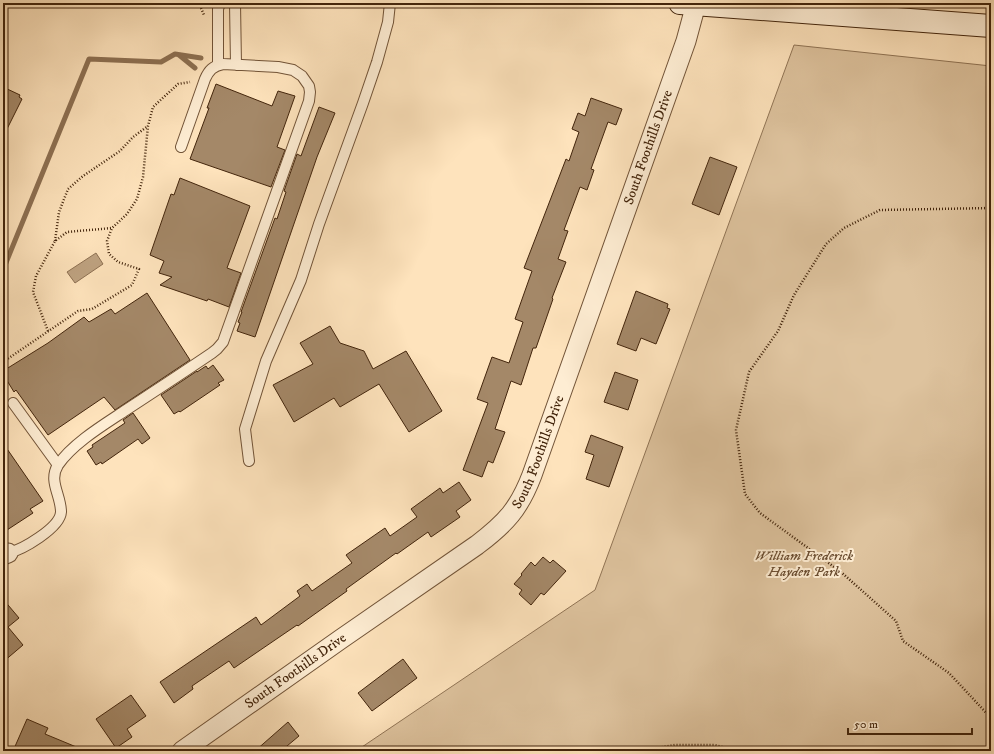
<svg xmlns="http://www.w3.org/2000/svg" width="994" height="754" viewBox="0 0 994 754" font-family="'IM FELL DW Pica',serif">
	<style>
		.green { fill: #dec39e; stroke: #907455 }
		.water { fill: #bea280; stroke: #8d7052 }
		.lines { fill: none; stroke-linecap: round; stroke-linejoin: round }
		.stream { stroke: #8d7052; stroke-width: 5 }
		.building { fill: #a48868; stroke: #43250c }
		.service-casing { stroke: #725438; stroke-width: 12 }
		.minor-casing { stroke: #725438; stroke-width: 21 }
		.secondary-casing { stroke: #43250c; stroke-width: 24 }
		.path { stroke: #43250c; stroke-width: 2.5; stroke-dasharray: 1 2; stroke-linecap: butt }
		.service { stroke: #feedd3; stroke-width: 10 }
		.minor { stroke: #feedd3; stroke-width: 19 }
		.secondary { stroke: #feedd3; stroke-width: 22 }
		.labels { text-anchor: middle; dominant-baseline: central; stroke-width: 4; stroke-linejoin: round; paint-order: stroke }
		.street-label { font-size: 14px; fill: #43250c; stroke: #feedd3 }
		.park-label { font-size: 14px; font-style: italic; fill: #6a4c30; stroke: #feedd3 }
	</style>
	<rect width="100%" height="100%" fill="#fee3bc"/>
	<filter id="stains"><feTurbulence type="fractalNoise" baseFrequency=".005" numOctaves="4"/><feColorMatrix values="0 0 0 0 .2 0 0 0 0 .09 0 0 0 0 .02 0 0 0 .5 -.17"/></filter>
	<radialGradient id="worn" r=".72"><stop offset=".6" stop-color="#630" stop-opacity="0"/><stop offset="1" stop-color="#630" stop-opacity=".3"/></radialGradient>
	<path class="green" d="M794,45l197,21v685h-635l239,-161z"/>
	<path class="water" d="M96,253l7,11 -28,19 -8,-11z"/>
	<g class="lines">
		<path class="stream" d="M179,55l16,13
			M3,270l86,-211 72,3 14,-8 26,4"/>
	</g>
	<path class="building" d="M216,84l56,22 6,-15 17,5 -18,51 8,3 -14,37 -81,-28 19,-51h-2z
		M3,87l17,8 -1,2 3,2 -19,38z
		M591,98l31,11 -6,16 -8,-3 -17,47 3,1 -7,20 -7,-3 -16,43 4,1 -10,28 8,3 -14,36 1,1 -17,49h-3l-12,37 -10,-4 -16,48 10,3 -12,31 -5,-2 -6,16 -19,-7 25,-67 -11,-4 15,-42 17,6 14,-41 -8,-3 17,-48 -8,-3 42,-109 3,2 10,-29 -7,-3 6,-16 7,3z
		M319,107l16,6 -18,44 -62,180 -18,-6 3,-8 -2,-1 4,-10h-1l34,-94 2,1 9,-27 -2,-1 13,-37 4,2z
		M710,157l27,10 -18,48 -27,-11z
		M180,178l70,28 -23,62 14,5 -12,34 -21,-8 -1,2 -47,-16 12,-8 -13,-4 5,-12 -14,-6 21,-61 3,1z
		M636,291l32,13 -1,4 3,1 -14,35 -15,-6 -5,13 -19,-7z
		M147,293l43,67 -75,50 -11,-13 -56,38 -32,-45 -2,2 -11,-18v-3l45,-28 36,-26 5,5 22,-13 4,5z
		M330,326l10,17 24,8 9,18 33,-18 36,60 -33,21 -30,-48 -39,23 -6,-9 -40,24 -21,-37 40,-21 -13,-21z
		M213,365l11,15 -6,3 2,2 -40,27 -1,-1 -5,3 -13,-19 36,-24v1l9,-6 2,3z
		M615,372l23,8 -10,30 -24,-8z
		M133,413l17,25 -8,6 -4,-5 -36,25 -1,-2 -5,3 -9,-14 6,-4 -1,-2 33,-22 -2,-3z
		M591,435l32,12 -14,40 -23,-8 8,-24 -9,-3z
		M3,443l40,58 -13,8 3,4 -26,17 -4,-7z
		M459,482l12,18 -15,11 4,6 -29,20 -3,-5 -31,22 -1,-1 -50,36 1,2 -49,35 -1,-1 -63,43 -5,-7 -37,25 1,3 -19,14 -14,-21 96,-65 5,8 39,-29 -3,-5 10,-7 5,7 40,-28 -6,-8 39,-27 5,8 27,-19 -6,-8 29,-21 3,5z
		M543,557l7,6 3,-3 13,11 -22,24 -3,-2 -10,12 -12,-11 3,-4 -8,-6 8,-9 -1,-1 10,-12 4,4z
		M3,599l16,19 -11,9 15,18 -20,17z
		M403,659l14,19 -45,33 -14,-18z
		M131,695l15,21 -19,13 5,8 -16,11 -20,-29z
		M27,719l21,9 -3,6 41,17h-73z
		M288,722l11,14 -18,15h-26z"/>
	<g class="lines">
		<g class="service-casing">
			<path id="service" d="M235,3l1,62
				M218,65v-56l2,-6
				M13,403l45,62
				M249,461l-4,-32 21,-68 35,-81 18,-56 44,-121 14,-41 11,-40 2,-19
				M8,553c14,-3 52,-25 53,-41 0,-17 -13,-31 -3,-47 15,-22 47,-41 68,-55 29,-19 58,-38 86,-57l5,-4 6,-7 86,-241 1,-9 -1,-6 -7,-10 -9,-6 -15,-3 -55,-3c-10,2 -14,6 -18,15l-24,68"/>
		</g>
		<g class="minor-casing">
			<g id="minor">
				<path d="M3,555l5,-2"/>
				<path id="s1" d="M182,751l159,-112 136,-94c29,-22 42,-36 55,-70l154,-434 10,-37"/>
			</g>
		</g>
		<g class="secondary-casing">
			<path id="secondary" d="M680,3l311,23"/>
		</g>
		<path class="path" d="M201,8l3,7
			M991,208l-111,2 -36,18 -18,16 -32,51 -16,36 -29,41 -13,58 9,64 15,19 81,59 55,49 7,20 46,32 42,45
			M55,241l4,-29 9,-23 15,-13 37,-25 13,-14 15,-11
			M48,331l-15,-39 3,-16 19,-35 12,-9 45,-4 15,-14 10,-15 6,-22 5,-51 5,-19 25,-23 12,-2
			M3,362l75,-51 14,-2 40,-24 7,-16 -21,-7 -9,-8 -2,-13 5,-13
			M638,751l37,-6h39l27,6"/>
		<use href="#service" class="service"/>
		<use href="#minor" class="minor"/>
		<use href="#secondary" class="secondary"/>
	</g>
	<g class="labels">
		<g class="street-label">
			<text stroke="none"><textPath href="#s1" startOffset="798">South Foothills Drive</textPath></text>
			<text stroke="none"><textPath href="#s1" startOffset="474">South Foothills Drive</textPath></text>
			<text stroke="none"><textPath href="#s1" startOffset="139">South Foothills Drive</textPath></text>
		</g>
		<g class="park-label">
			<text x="804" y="556">William Frederick<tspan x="804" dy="16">Hayden Park</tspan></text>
		</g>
	</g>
	<rect width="994" height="754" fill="none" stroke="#fee3bc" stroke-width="16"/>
	<rect x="4" y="4" width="986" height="746" fill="none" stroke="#43250c" stroke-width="2"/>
	<rect x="8" y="8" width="978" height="738" fill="none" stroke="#43250c"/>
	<path d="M848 728v6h124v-6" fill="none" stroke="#43250c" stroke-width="2"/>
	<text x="854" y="728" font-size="12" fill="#43250c" stroke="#feedd3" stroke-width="3" paint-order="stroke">50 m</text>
	<rect width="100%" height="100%" filter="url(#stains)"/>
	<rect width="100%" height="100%" fill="url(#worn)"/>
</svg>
